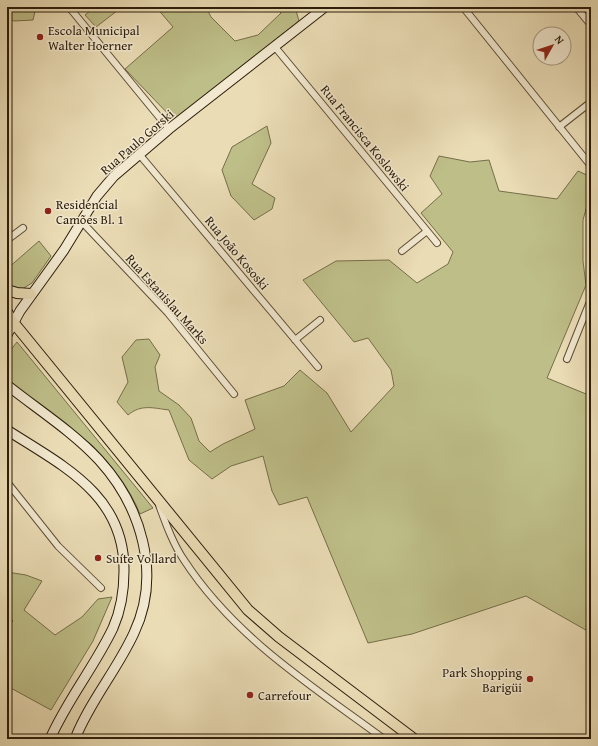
<svg xmlns="http://www.w3.org/2000/svg" width="598" height="746" viewBox="0 0 598 746" font-family="'Gentium Book Plus',serif">
	<style>
		.green { fill: #bebe88; stroke: #756e49 }
		.lines { fill: none; stroke-linecap: round; stroke-linejoin: round }
		.street-casing { stroke: #5c4d35; stroke-width: 8 }
		.secondary-casing { stroke: #2c1d0a; stroke-width: 11 }
		.primary-casing { stroke: #2c1d0a; stroke-width: 12 }
		.street { stroke: #f1e8cf; stroke-width: 6 }
		.secondary { stroke: #f1e8cf; stroke-width: 9 }
		.primary { stroke: #eadcb5; stroke-width: 10 }
		.poi-dot { fill: #8f2418; stroke: #f1e8cf; stroke-width: 1.5 }
		.labels { text-anchor: middle; dominant-baseline: central; stroke-width: 3; stroke-linejoin: round; paint-order: stroke }
		.poi-label { font-size: 13px; fill: #2c1d0a; stroke: #f1e8cf; text-anchor: start }
		.street-label { font-size: 13px; fill: #2c1d0a; stroke: #f1e8cf }
	</style>
	<rect width="100%" height="100%" fill="#eadcb5"/>
	<filter id="stains"><feTurbulence type="fractalNoise" baseFrequency=".005" numOctaves="4"/><feColorMatrix values="0 0 0 0 .2 0 0 0 0 .09 0 0 0 0 .02 0 0 0 .5 -.17"/></filter>
	<radialGradient id="worn" r=".72"><stop offset=".6" stop-color="#630" stop-opacity="0"/><stop offset="1" stop-color="#630" stop-opacity=".3"/></radialGradient>
	<path class="green" d="M7,7h29l-3,13 -19,1 -7,-3z
		M95,7h27l-26,20 -11,-12z
		M156,7h50l5,10 24,24 23,-6 23,-22 -3,-6h17l4,14 -125,99 -49,-51 48,-42z
		M267,126l4,17 -19,41 23,14 -3,11 -18,11 -23,-24 -9,-26 10,-23z
		M439,156l31,6 19,-2 10,31 58,8 21,-28 13,6v14l-8,29v41l3,24 -39,93 44,18v160l-2,3 2,2v72l-65,-37 -114,38 -44,9 -61,-146 -28,8 -7,-14 -9,-35 -32,10 -19,13 -23,-19 -20,-50c-16,-2 -28,-6 -41,5l-11,-13 11,-20 -6,-25 14,-17 13,-1 11,16 -5,12 4,24 20,14 12,13 8,23 11,11 13,-8 32,-15 -10,-29 39,-14 16,-16 27,23 24,39 43,-46 -3,-16 -23,-32 -14,4 -51,-62 33,-19 53,-1 28,23 31,-19 5,-12 -32,-39 21,-19 -12,-18z
		M39,241l12,15 -19,27 -10,6 -14,-4 -1,-16z
		M17,342l136,166 -13,6c-11,-27 -28,-48 -48,-69l-85,-66v-24z
		M7,572l19,3 16,6 -18,29 31,25 27,-18 16,-18 14,-2 -19,44 -42,69 -44,-24v-59l6,-6 -6,-6z"/>
	<g class="lines">
		<g class="street-casing">
			<path id="street" d="M69,7l100,122
				M463,7l128,159
				M576,7l15,18
				M275,47l162,196
				M559,127l32,-25
				M139,154l179,213
				M81,221l87,92 66,81
				M7,240l16,-12
				M402,251l25,-20
				M295,340l25,-20
				M567,359l24,-60
				M7,482l51,64 43,42
				M159,505c7,19 14,39 25,55 50,77 128,126 200,179"/>
		</g>
		<g class="secondary-casing">
			<path id="secondary" d="M7,335l13,-24 44,-61 33,-54 17,-20 55,-47 156,-122
				M7,385c30,24 65,46 92,75 42,46 63,114 35,173 -17,37 -44,68 -59,106
				M7,430c56,36 118,65 117,141 0,20 -3,39 -11,57 -18,38 -46,72 -63,111"/>
		</g>
		<g class="primary-casing">
			<path id="primary" d="M7,290l10,3 14,1
				M7,312l6,10 235,288 31,27 135,102"/>
		</g>
		<use href="#street" class="street"/>
		<use href="#secondary" class="secondary"/>
		<use href="#primary" class="primary"/>
	</g>
	<g class="poi-dot">
		<circle cx="40" cy="37" r="4"/>
		<circle cx="48" cy="211" r="4"/>
		<circle cx="98" cy="558" r="4"/>
		<circle cx="530" cy="679" r="4"/>
		<circle cx="250" cy="695" r="4"/>
	</g>
	<g class="labels">
		<g class="poi-label">
			<text x="48" y="30">Escola Municipal<tspan x="48" dy="15">Walter Hoerner</tspan></text>
			<text x="56" y="204">Residencial<tspan x="56" dy="15">Camões Bl. 1</tspan></text>
			<text x="106" y="558">Suíte Vollard</text>
			<text x="522" y="672" text-anchor="end">Park Shopping<tspan x="522" dy="15">Barigüi</tspan></text>
			<text x="258" y="695">Carrefour</text>
		</g>
		<g class="street-label">
			<text transform="translate(365 138) rotate(51)">Rua Francisca Koslowski</text>
			<text transform="translate(137 142) rotate(-41)">Rua Paulo Gorski</text>
			<text transform="translate(237 253) rotate(50)">Rua João Kososki</text>
			<text transform="translate(167 299) rotate(48)">Rua Estanislau Marks</text>
		</g>
	</g>
	<rect width="598" height="746" fill="none" stroke="#eadcb5" stroke-width="24"/>
	<rect x="8" y="8" width="582" height="730" fill="none" stroke="#2c1d0a" stroke-width="2"/>
	<rect x="12" y="12" width="574" height="722" fill="none" stroke="#2c1d0a"/>
	<g transform="translate(552 46) rotate(51)"><circle r="19" fill="#f1e8cf" stroke="#a29780"/>
	<path d="M0-3L7 15L0 10L-7 15Z" fill="#8f2418"/>
	<text y="-6" font-size="11" font-weight="bold" text-anchor="middle" fill="#2c1d0a">N</text>
	</g>
	<rect width="100%" height="100%" filter="url(#stains)"/>
	<rect width="100%" height="100%" fill="url(#worn)"/>
</svg>
